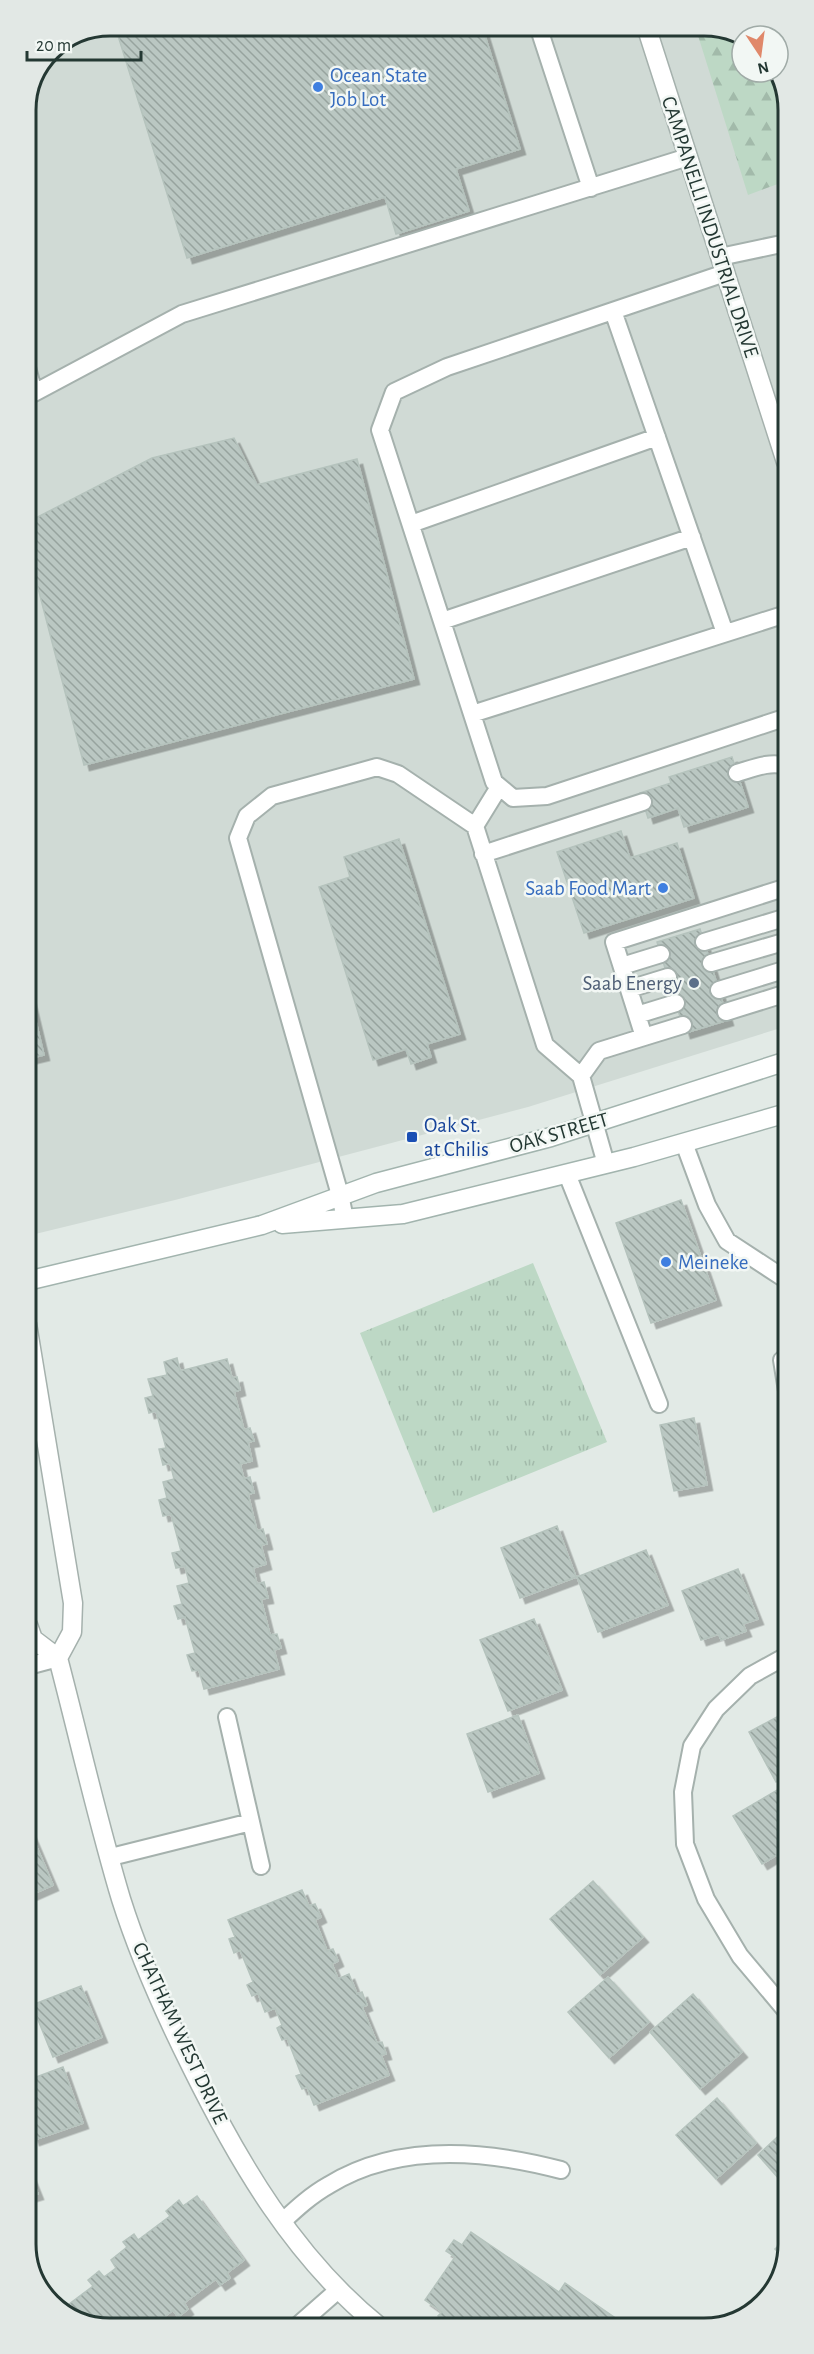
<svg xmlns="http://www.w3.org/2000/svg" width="814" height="2354" viewBox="0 0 814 2354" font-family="'Alegreya Sans',sans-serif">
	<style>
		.built { fill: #d0dad5 }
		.forest { fill: url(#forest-firs) }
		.park { fill: url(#park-tufts) }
		.building { fill: url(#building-back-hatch); stroke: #b5c3bd; stroke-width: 1.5; filter: url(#shadow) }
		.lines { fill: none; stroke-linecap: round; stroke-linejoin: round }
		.service-casing { stroke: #a5b1ad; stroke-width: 20 }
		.minor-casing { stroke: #a5b1ad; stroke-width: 21 }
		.secondary-casing { stroke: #a2b4ae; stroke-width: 21 }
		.service { stroke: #fff; stroke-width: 16 }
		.minor { stroke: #fff; stroke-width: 18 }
		.secondary { stroke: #fff; stroke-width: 18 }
		.shop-dot { fill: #3f7fe0; stroke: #f2f7f4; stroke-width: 2 }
		.service-dot { fill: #5c6f8a; stroke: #f2f7f4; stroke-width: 2 }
		.transit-dot { fill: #1a4fb4; stroke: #f2f7f4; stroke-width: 2 }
		.labels { text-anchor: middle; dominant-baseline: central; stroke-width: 5; stroke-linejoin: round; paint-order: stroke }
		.shop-label { font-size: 21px; fill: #366cbe; stroke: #f2f7f4; text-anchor: start }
		.street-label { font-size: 21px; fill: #243833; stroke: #f2f7f4 }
		.service-label { font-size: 21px; fill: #4e5e75; stroke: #f2f7f4; text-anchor: end }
		.transit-label { font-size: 21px; fill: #164399; stroke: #f2f7f4; text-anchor: start }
		.rim { fill: none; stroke: #243833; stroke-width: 3 }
	</style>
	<defs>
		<pattern id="forest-firs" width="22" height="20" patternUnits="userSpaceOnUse" patternTransform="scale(1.5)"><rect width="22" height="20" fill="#bdd8c5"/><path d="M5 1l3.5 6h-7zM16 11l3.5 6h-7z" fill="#a2baaa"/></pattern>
		<pattern id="park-tufts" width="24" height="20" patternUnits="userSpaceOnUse" patternTransform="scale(1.5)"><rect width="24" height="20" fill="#bdd8c5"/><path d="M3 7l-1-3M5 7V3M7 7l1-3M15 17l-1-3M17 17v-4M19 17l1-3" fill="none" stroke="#a2baaa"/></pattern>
		<pattern id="building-back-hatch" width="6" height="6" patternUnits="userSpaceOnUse" patternTransform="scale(1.5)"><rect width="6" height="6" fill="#bac7c2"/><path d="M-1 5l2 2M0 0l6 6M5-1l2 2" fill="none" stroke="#97a39e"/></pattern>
		<filter id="shadow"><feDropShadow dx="5.5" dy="5.5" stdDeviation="0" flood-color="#0004"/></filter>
	</defs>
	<rect width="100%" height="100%" fill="#e2eae6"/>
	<path class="built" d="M110,26h600l32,13v33h33l11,17 1,937 -259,81 -353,93 -148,36 -1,-1131 25,-55z"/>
	<path class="forest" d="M695,26h15l32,13v33h33l11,17v92l-38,14z"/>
	<path class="park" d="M533,1263l74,179 -174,71 -73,-180z"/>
	<path class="building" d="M115,26h367l38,123 -64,20 13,42 -73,23 -11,-37 -198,61z
		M234,438l23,47 100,-26 57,220 -330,86 -58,-223v-19l126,-65z
		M732,757l16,50 -64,20 -6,-19 -30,10 -8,-25 31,-10 -2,-6z
		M621,831l9,27 47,-15 17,55 -110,35 -27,-81z
		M399,839l61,195 -33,10 4,13 -20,7 -5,-15 -33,11 -54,-173 31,-10 -6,-20z
		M700,929l28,91 -43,13 -28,-91z
		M27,984l17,71 -17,4z
		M681,1200l35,100 -65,23 -35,-100z
		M177,1358l3,13 47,-12 5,19 5,-1 3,13 -6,2 10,38 6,-2 4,13 -6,1 4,19 -12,3 4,15 6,-2 4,16 -6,1 9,37 6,-2 4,15 -6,1 5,19 -13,4 4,16 7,-2 4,16 -7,1 9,36 7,-1 4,14 -7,2 5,19 -75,20 -5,-19 -7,1 -5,-16 8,-2 -10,-36 -7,2 -4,-13 8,-2 -5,-18 12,-3 -4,-17 -9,2 -4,-15 9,-2 -10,-37 -8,2 -4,-16 8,-2 -4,-16 11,-3 -4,-16 -7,2 -4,-16 7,-1 -10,-37 -7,2 -4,-15 8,-2 -5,-17 19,-4 -3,-13z
		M694,1418l13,67 -33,6 -14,-66z
		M557,1526l19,51 -56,21 -19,-50z
		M646,1550l22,55 -70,27 -21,-55z
		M738,1569l20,50 -15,5 3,7 -25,9 -2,-6 -18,6 -19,-49z
		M534,1619l28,71 -54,21 -28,-71z
		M788,1711v64l-12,7 -27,-50z
		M518,1715l21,58 -51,19 -21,-58z
		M779,1789l9,15v44l-26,16 -29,-48z
		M30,1831l23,54 -25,11v-64z
		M593,1881l50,56 -43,38 -50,-56z
		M302,1890l7,16 6,-2 6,13 -6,3 12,31 6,-2 5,12 -6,3 6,15 11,-5 8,20 5,-2 5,13 -5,2 15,36 5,-1 4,12 -5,1 8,20 -75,30 -7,-18 -5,2 -6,-13 5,-2 -14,-36 -5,2 -5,-12 5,-3 -7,-17 -10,4 -7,-19 -6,3 -5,-11 6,-3 -13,-32 -6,3 -5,-14 6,-2 -7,-17z
		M608,1977l41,45 -40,36 -41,-46z
		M81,1986l21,51 -49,20 -21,-52z
		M693,1994l49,58 -42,37 -50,-57z
		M63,2067l20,56 -49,17 -6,-18v-42z
		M717,2098l39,45 -40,36 -40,-44z
		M788,2127v62l-30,-34z
		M28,2169l10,25 -10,3z
		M197,2196l47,64 -17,13 3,5 -10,7 -4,-6 -32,24 4,6 -10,8 -5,-7 -14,11 6,7h-61l-49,-20 -2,-3 3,-2 5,7 32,-24 -5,-6 11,-9 5,6 12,-9 -5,-8 16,-13 -4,-5 11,-8 4,6 32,-24 -4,-5 13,-11 4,6z
		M471,2232l88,60 6,-9 62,43 -162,1 -10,-7 -4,5 -13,-9 4,-4 -17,-12 30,-43 -9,-6 8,-11 8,5z
		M788,2237v7l-4,14 -9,-9z"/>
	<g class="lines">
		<g class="service-casing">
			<path id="service" d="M538,26l53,162
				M720,257l66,-14
				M725,273l-278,94 -53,25 -14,38 114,352 19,16 34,-2 240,-79
				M613,311l112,322
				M26,364l8,29 148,-79 506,-157
				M411,524l246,-87
				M442,621l250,-84
				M472,714l314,-100
				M737,773c17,-5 32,-12 50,-7
				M499,787l-24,39 70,219 36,31 25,88
				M483,854l160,-52
				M704,942l83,-25
				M711,963l76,-22
				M622,966l39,-12
				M629,989l39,-12
				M719,990l68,-21
				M726,1012l61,-19
				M637,1015l39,-12
				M644,1037l39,-12
				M581,1076l18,-25 45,-14 -30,-95 173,-55
				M684,1143l23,62 20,36 58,38
				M567,1174l92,230
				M345,1219l-5,-24 -102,-357 9,-22 25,-20 105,-29 21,7 77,52
				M782,1360l5,31
				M788,1655l-38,21 -34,33 -24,37 -9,46 2,52 21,55 34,57 48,57
				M28,1666l30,-8
				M227,1717l34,149
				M111,1857l140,-35
				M282,2222c14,-13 29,-27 47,-37 70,-43 156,-35 232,-15
				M296,2327l41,-36"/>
		</g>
		<g class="minor-casing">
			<path id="minor" d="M646,26l140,436
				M27,1324l46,279 -1,29 -14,26
				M28,1625l5,14 25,19c21,80 39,161 63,241 18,57 43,113 70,167 48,97 104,193 189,261"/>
		</g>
		<g class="secondary-casing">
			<path id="secondary" d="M282,1224l121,-10 231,-57 153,-44
				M27,1281l235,-56 114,-42 175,-46 236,-76"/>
		</g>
		<use href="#service" class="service"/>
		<use href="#minor" class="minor"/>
		<use href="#secondary" class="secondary"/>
	</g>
	<g class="shop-dot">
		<circle cx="318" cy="87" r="6"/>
		<circle cx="663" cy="888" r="6"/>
		<circle cx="666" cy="1262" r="6"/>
	</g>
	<circle class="service-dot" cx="694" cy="983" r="6"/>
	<rect class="transit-dot" x="406" y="1131" width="12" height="12" rx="3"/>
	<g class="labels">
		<g class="shop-label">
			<text x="330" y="75">Ocean State<tspan x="330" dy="24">Job Lot</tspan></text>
			<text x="651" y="888" text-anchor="end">Saab Food Mart</text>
			<text x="678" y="1262">Meineke</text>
		</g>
		<g class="street-label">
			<text transform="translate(710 227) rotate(72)">CAMPANELLI INDUSTRIAL DRIVE</text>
			<text transform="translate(559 1133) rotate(-16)">OAK STREET</text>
			<text transform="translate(180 2033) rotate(65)">CHATHAM WEST DRIVE</text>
		</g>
		<g class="service-label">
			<text x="682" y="983">Saab Energy</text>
		</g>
		<g class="transit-label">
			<text x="424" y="1125">Oak St.<tspan x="424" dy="24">at Chilis</tspan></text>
		</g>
	</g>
	<path d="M0 0H814V2354H0ZM110 36H704A74 74 0 0 1 778 110V2244A74 74 0 0 1 704 2318H110A74 74 0 0 1 36 2244V110A74 74 0 0 1 110 36Z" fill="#e2e8e5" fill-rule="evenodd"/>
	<path class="rim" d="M110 36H704A74 74 0 0 1 778 110V2244A74 74 0 0 1 704 2318H110A74 74 0 0 1 36 2244V110A74 74 0 0 1 110 36Z"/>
	<g transform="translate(760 54) rotate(167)"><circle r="28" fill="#f2f7f4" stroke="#a0aba7" stroke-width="1.5"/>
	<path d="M0-4.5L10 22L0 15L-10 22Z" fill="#e0886a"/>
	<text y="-9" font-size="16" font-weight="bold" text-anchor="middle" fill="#243833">N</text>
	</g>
	<path d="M27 51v9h114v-9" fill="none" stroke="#243833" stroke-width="3"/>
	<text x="36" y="51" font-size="18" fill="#243833" stroke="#f2f7f4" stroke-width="4.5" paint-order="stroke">20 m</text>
</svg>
